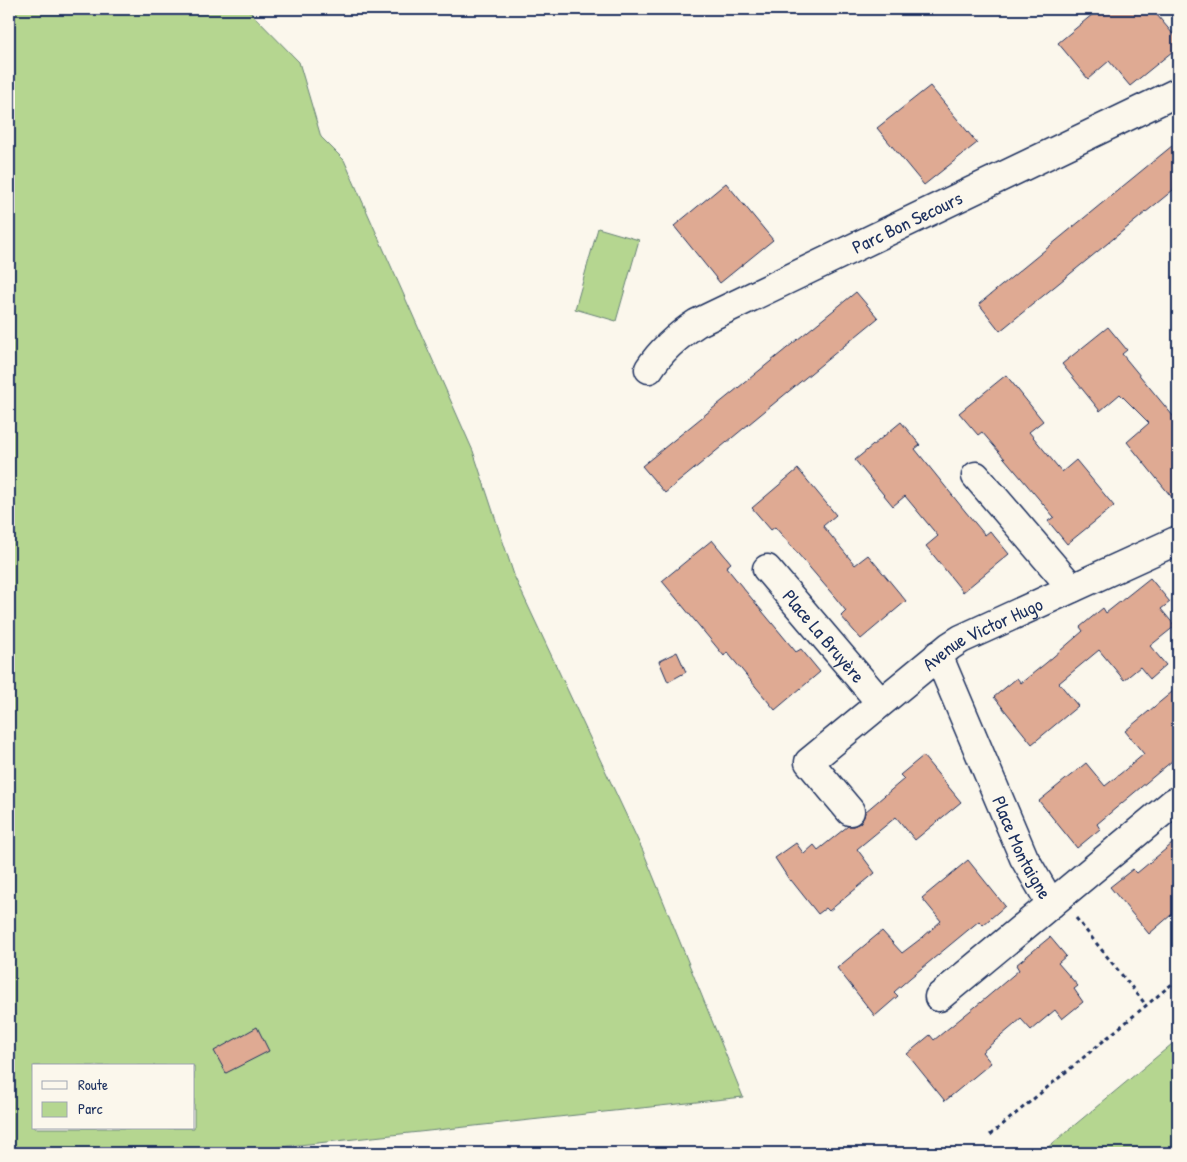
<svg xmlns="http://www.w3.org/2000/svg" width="1187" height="1162" viewBox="0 0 1187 1162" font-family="'Patrick Hand',sans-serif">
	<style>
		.green { fill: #b5d690; stroke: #688277; fill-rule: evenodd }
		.building { fill: #dfaa93; stroke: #1b2f5e }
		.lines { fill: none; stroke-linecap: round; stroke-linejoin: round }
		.minor-casing { stroke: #1b2f5e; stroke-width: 31 }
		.path { stroke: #1b2f5e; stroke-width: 3; stroke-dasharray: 4 4; stroke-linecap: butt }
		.minor { stroke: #fbf7ec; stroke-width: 28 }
		.labels { text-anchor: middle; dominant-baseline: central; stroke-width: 4; stroke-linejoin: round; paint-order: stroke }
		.street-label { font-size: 19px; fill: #1b2f5e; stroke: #fbf7ec }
	</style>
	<rect width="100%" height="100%" fill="#fbf7ec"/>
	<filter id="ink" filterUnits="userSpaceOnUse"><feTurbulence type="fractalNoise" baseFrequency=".02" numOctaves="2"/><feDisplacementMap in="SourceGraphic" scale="10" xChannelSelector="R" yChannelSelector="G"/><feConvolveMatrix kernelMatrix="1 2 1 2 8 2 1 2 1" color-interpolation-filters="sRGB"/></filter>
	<g filter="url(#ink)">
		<path class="green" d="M9,9h238l52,53 22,75 23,23 129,291 42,127 128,273 100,246 -518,56h-216zM34,1066h160v62h-160z
			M598,228l41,12 -23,81 -41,-12z
			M1178,1039v114h-137z"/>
		<path class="building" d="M1099,9h53l26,31v7l-48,39 -21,-25 -21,18 -30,-36z
			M930,86l47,57 -53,42 -47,-57z
			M1178,141v45l-178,145 -21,-27z
			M726,183l47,57 -53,43 -46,-57z
			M856,292l22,26 -213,175 -23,-27z
			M1108,327l19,23 -5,4 56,68v83l-51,-63 22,-19 -29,-29 -20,17 -38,-47z
			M1006,375l37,46 -14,11 33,40 14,-12 38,46 -47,38 -19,-23 6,-4 -21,-25 -51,-60 -4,3 -19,-22z
			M901,422l19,23 -5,4 50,62 20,24 5,-4 19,23 -46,38 -37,-46 12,-10 -33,-40 -12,10 -38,-46z
			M798,469l38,46 -13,11 32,39 13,-10 38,46 -45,38 -20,-23 5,-5 -12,-15 -59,-69 -4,3 -19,-22z
			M712,540l19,23 -5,4 17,21 53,64 5,-3 19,23 -45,38 -48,-58 -3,4 -62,-75z
			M1150,578l20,24 -9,7 14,17 -25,20 16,19 -16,14 -10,-12 -16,13 -25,-30 -40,33 19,23 -46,38 -38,-47 23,-19 4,5 25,-20 37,-32 -3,-4 23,-19 3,5z
			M677,652l9,20 -18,10 -9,-21z
			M1178,687v69l-81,68 3,5 -23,19 -38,-47 47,-38 19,23 20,-16 19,-16 -19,-23z
			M923,756l38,46 -46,38 -19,-23 -39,32 18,24 -46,38 -3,-3 -8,6 -27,-34 -1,1 -15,-23 21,-15 8,11 10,-9 4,5 30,-24h5l7,-3 4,-6 1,-5 39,-33 -4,-4z
			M1178,839v70l-29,25 -39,-47 23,-18 4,4z
			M968,860l37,46 -22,19 -4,-4 -69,57 -16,14 4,4 -23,20 -38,-48 45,-37 20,22 21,-16 18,-16 -19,-23z
			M1050,937l16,19 -8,7 20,23 -4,3 9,13 -21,17 -7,-9 -24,20 -10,-11 -39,33 9,11 -46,38 -38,-47 23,-19 4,5 52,-42 33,-28 -3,-5z
			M257,1027l12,24 -43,22 -12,-22z"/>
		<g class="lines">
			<g class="minor-casing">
				<g id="minor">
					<path id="s1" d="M649,369c13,-20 28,-33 48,-46l481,-231"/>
					<path d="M976,476l96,112"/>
					<path id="s2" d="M767,569l113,133"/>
					<path id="s3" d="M938,655l86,203 27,46"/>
					<path id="s4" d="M850,811l-41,-49 141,-116 11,-7 217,-99"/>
					<path d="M939,997l235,-195"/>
				</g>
			</g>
			<path class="path" d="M1076,918l70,87
				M990,1135l188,-156"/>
			<use href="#minor" class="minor"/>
		</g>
	</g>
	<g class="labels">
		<g class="street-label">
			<text stroke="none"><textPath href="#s1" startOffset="300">Parc Bon Secours</textPath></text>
			<text stroke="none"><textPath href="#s2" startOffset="88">Place La Bruyère</textPath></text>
			<text stroke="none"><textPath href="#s4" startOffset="281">Avenue Victor Hugo</textPath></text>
			<text stroke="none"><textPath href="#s3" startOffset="210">Place Montaigne</textPath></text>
		</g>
	</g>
	<rect width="1187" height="1162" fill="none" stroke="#fbf7ec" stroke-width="30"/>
	<rect x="15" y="15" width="1157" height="1132" fill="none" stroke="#1b2f5e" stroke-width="2" filter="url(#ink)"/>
	<rect x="32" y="1064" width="162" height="65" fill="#fbf7ec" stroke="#a1a7b3"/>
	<rect x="42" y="1081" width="25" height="8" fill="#fbf7ec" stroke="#a1a7b3"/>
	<text x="78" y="1090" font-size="15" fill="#1b2f5e">Route</text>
	<rect x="42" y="1102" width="25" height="15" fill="#b5d690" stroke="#a1a7b3"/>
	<text x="78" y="1114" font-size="15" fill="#1b2f5e">Parc</text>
</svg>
